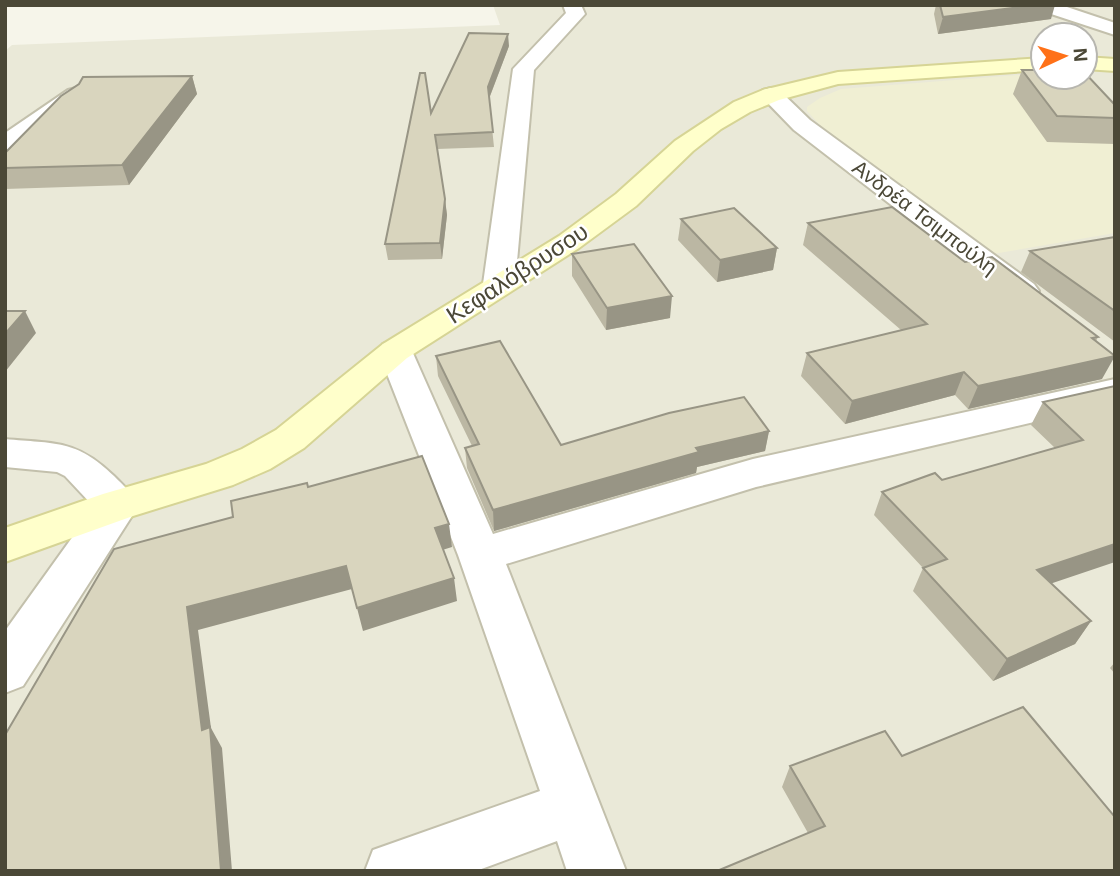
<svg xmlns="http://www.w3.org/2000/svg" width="1120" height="876" viewBox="0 0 1120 876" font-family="Helvetica,sans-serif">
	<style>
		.residential { fill: #eae9d8; fill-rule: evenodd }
		.education { fill: #f0efd3 }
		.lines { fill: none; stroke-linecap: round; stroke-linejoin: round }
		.minor-casing { stroke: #c3c0ac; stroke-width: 4 }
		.tertiary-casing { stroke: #c3c0ac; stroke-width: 4 }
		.secondary-casing { stroke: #d6d495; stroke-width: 4 }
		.minor { fill: #fff; fill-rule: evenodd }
		.tertiary { fill: #fff; fill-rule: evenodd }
		.secondary { fill: #ffffcb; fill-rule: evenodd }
		.wall { fill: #bbb7a3 }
		.shaded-wall { fill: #989585 }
		.building { fill: #d9d5be; stroke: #989585; stroke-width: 2 }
		.labels { text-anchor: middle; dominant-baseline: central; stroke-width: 5; stroke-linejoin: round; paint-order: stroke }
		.far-street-label { font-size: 21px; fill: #4b4837; stroke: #fff }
		.street-label { font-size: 24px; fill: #4b4837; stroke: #fff }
	</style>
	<rect width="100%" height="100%" fill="#f6f5ea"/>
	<path class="residential" d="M493,5h622v866h-1110v-820l7,-6 488,-20zM1043,35h42v42h-42z"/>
	<path class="education" d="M1043,73v4l72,48v108l-122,21 -163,-118 -23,-25v-4l13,-9 21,-9z"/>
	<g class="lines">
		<g class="minor-casing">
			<path id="minor" d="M563,5h18l4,9 -51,56 -19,214 -5,7 -11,2 -11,-2 -5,-7 30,-215 53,-56z
				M76,88l8,2 3,5 -3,5 -70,49 -9,2v-18l63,-43z
				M771,88l8,2 31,30 224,164 5,7 -5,7 -11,2 -11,-2 -218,-168 -34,-35 3,-5z
				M395,341l12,3 5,7 81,183 260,-75 362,-80v24l-359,84 -250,77 120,307h-59l-10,-30 -81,30h-111l8,-21 167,-59 -82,-236 -80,-204 5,-7z
				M5,439c50,5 71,0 109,37 10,10 18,17 25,29l-116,181 -18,7v-62l89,-124 -29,-31 -8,-4 -52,-5z"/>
		</g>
		<g class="tertiary-casing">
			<path id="tertiary" d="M1033,5h28l54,18v12l-79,-26z"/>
		</g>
		<g class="secondary-casing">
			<path id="secondary" d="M1085,57l30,2v12l-30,-2z
				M1043,58v12l-205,14 -59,16 -29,12 -29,17 -28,22 -57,55 -57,42 -172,110 -103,90 -34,21 -37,16 -100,31 -128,46v-34l98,-34 103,-30 36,-15 34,-19 107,-86 176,-108 57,-42 59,-53 59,-39 29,-12 75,-18z"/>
		</g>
		<use href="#minor" class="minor"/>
		<use href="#tertiary" class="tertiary"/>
		<use href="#secondary" class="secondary"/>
	</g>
	<path class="wall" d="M936,5h4l111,14 -113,15 -4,-20z
		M509,46l-20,53 5,48 -57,2 10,66 -5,44 -54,1 -3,-16 46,-131z
		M1022,70l93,35v39l-68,-2 -34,-48z
		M192,76l5,18 -68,91 -124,4v-36z
		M681,219l96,29 -4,22 -56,12 -39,-42z
		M808,223l157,39 133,75 -2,4 6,38 -134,30 -13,-14 -110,29 -44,-48 6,-23 94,-23 -98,-85z
		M1115,237v105l-94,-70 9,-21z
		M572,254l98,64 -64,12 -34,-54z
		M436,356l125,89 208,-14 -4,20 -68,16 -1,6 -202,58 -27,-63 -2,-20 7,-2 -34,-70z
		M1115,386l-64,197 40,38 -16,23 -82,37 -80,-90 10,-23 -49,-53 8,-23 60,-12 113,-32 -24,-23 12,-23z
		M1115,662v12l-5,-6z
		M902,756l213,61 -307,16 -26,-46 8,-21z"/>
	<path class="shaded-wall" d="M1035,5h20l-4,14 -113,15 5,-17z
		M508,34l1,12 -21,55v-14z
		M192,76l5,18 -68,91 -7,-20z
		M445,199l2,16 -5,44 -2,-16z
		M777,248l-4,22 -56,12 3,-22z
		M672,296l-2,22 -64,12 1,-22z
		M25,311l11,22 -31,39v-38z
		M1115,356l-13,23 -134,30 10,-23z
		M964,372l-9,23 -110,29 7,-23z
		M769,431l-4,20 -68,16 -1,6 -202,58 -1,-21 203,-62z
		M449,524l3,23 -13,4 -4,-23z
		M1115,544v18l-92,31 14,-23z
		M346,566l6,23 -154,41 13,98 11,20 10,123h-11l-19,-141 -15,-123z
		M454,578l3,23 -94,30 -6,-23z
		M1091,621l-16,23 -82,37 14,-22z"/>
	<path class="building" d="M940,5h95l-92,12z
		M469,33l39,1 -20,53 5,45 -58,3 10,64 -5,44 -55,1 35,-171h5l6,40z
		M1022,70h21v7h42v-4l30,32v13l-58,-2z
		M192,76l-70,89 -117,3v-15l56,-57 18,-12 4,-7z
		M892,207l73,55 27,-5 106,80 -6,1 23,18 -137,30 -14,-14 -112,29 -45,-48 120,-29 -119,-101z
		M734,208l43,40 -57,12 -39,-41z
		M1115,237v74l-85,-60z
		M634,244l38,52 -65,12 -35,-54z
		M5,311h20l-20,23z
		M500,341l61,104 108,-32 75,-16 25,34 -73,17 3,4 -206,58 -28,-62 14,-4 -43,-88z
		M1115,386v158l-78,26 54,51 -84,38 -84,-91 24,-9 -65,-67 53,-19 7,7 141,-40 -40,-38z
		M422,456l27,68 -14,4 19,50 -97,30 -11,-42 -159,41 15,123 8,-3 11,144h-216v-136l109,-186 119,-32 -2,-16 76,-18 1,4z
		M1023,707l92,110v54h-398l108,-45 -35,-60 95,-35 17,25z"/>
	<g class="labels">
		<g class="far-street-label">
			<text transform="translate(925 217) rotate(37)">Ανδρέα Τσιμπούλη</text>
		</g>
		<g class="street-label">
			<text transform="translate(517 273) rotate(-33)">Κεφαλόβρυσου</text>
		</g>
	</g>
	<rect width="1120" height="876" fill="none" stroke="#4b4837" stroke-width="14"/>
	<g transform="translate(1064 56) rotate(86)"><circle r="33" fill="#ffffff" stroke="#b7b6af" stroke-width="2"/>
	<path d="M0-5L12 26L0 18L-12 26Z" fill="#ff7118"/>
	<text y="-10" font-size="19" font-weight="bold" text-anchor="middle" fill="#4b4837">N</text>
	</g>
</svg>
